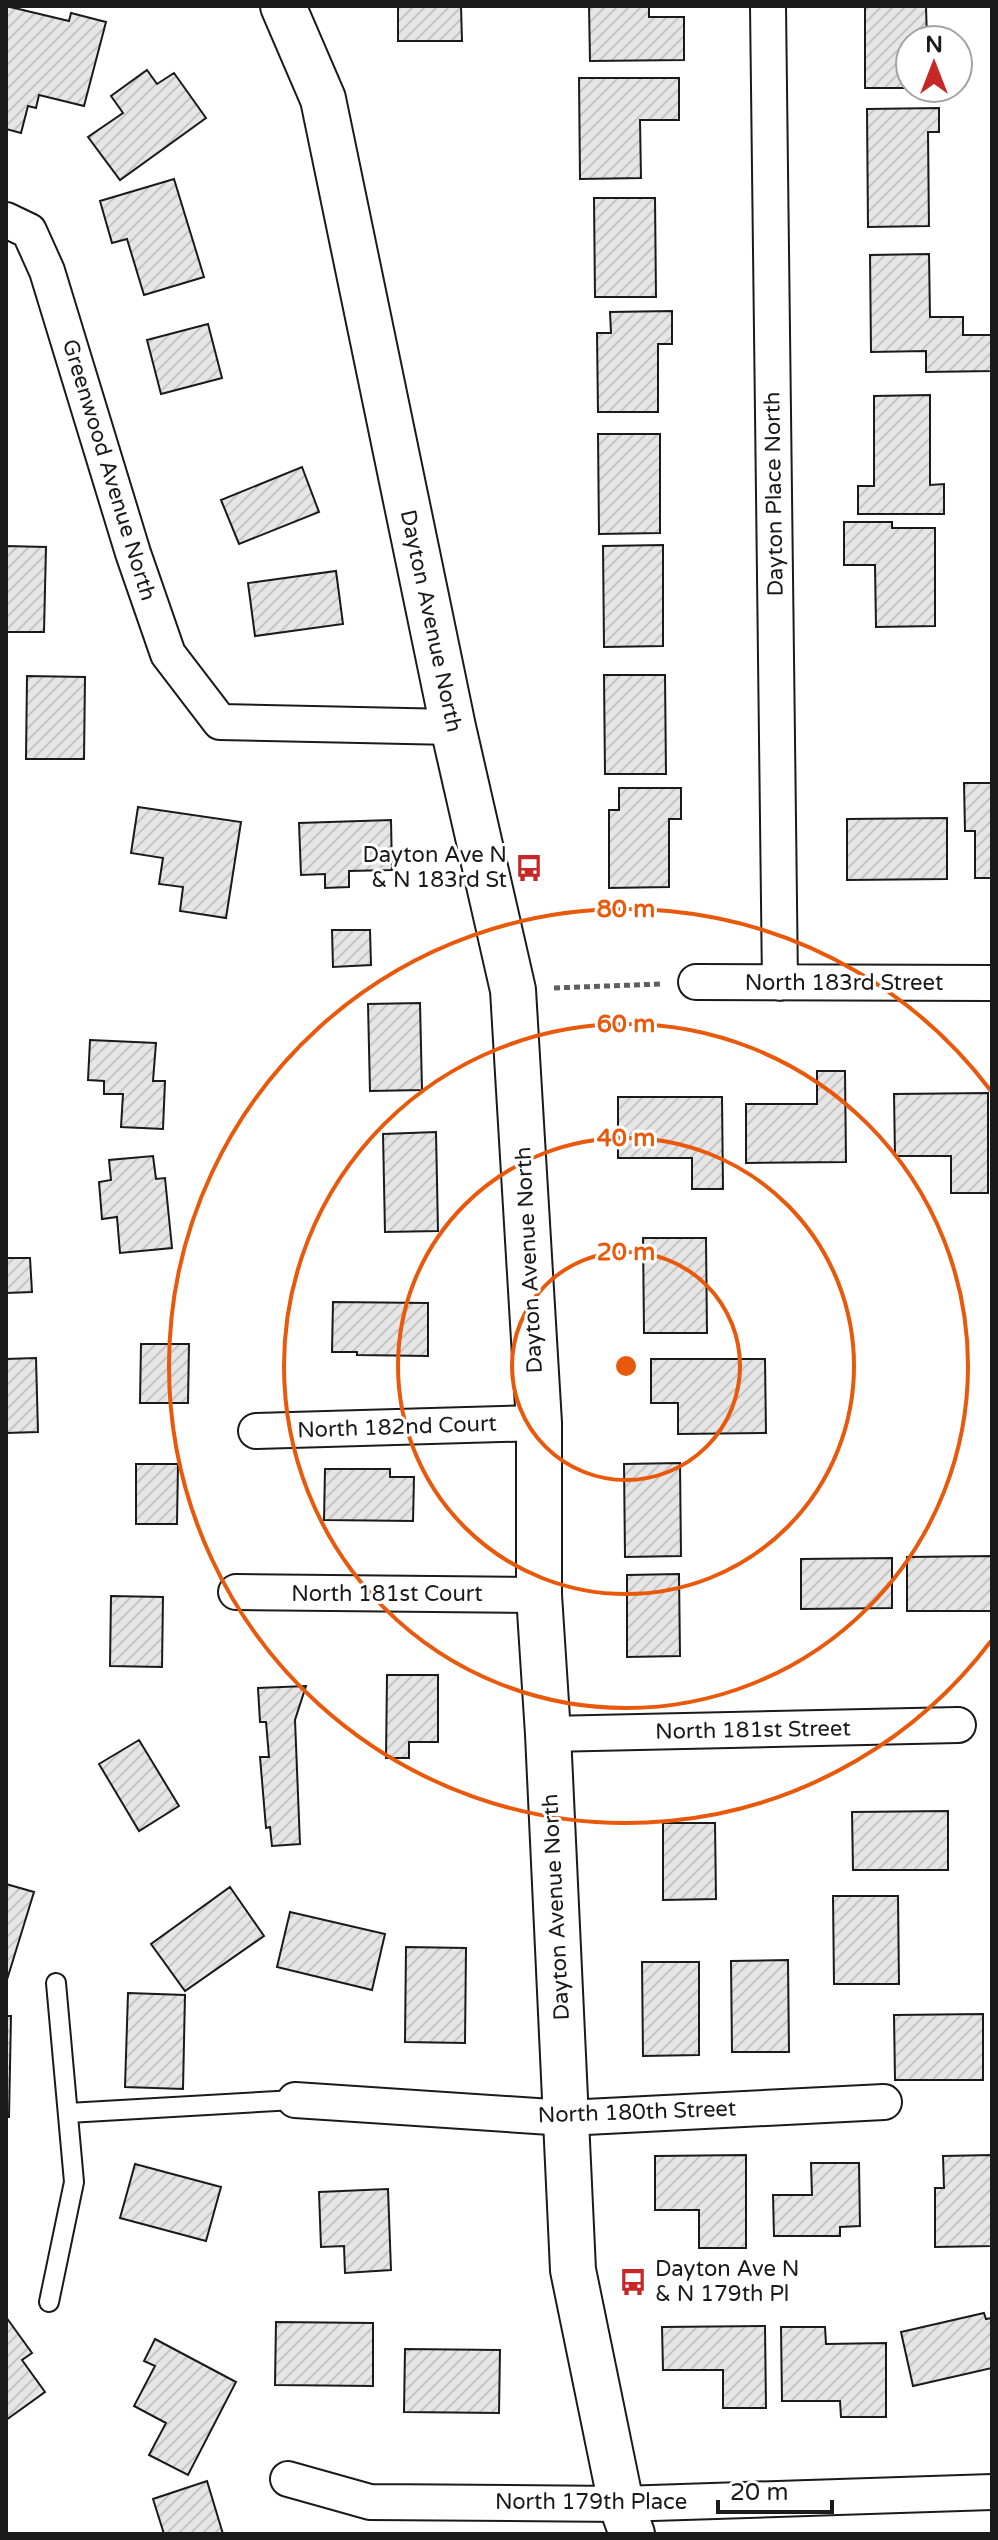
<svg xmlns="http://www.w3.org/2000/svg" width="998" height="2540" viewBox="0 0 998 2540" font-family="'Varela Round',sans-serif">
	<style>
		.building { fill: url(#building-hatch); stroke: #1a1a1a; stroke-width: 2 }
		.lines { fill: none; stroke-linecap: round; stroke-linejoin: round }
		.lane-casing { stroke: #1a1a1a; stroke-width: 22 }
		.street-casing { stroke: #1a1a1a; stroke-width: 38 }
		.secondary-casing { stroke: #1a1a1a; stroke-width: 48 }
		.path { stroke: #5f5f5f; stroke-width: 5; stroke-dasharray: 6 4; stroke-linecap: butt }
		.lane { stroke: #fff; stroke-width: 18 }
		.street { stroke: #fff; stroke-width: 34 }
		.secondary { stroke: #fff; stroke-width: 44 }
		.ring { fill: none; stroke: #e8590c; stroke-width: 4 }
		.labels { text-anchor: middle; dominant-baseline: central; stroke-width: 6; stroke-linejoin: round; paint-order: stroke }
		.street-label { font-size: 22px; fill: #1a1a1a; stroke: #fff }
		.poi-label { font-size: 22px; fill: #1a1a1a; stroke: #fff; text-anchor: end }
		.centre { fill: #e8590c; stroke: #fff; stroke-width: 4 }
		.ring-label { font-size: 24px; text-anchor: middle; font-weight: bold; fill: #e8590c; stroke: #fff; stroke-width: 6; stroke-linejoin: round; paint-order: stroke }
	</style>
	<defs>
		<pattern id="building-hatch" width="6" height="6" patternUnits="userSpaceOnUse" patternTransform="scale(2)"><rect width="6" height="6" fill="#e6e6e6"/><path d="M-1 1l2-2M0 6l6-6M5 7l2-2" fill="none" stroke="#c5c5c5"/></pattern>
	</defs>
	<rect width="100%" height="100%" fill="#fff"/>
	<path class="building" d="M6,6l63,15 2,-8 35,9 -22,84 -45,-11 -3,13 -8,-2 -7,27 -15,-4z
		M398,6h63l1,35h-64z
		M589,6h60v11h35v43l-94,1z
		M865,6h61l1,34h-17v48h-45z
		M147,70l10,14 17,-11 32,45 -86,62 -32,-43 35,-24 -12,-17z
		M579,78h100v42h-39l1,58 -61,1z
		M939,108v24h-11l1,94 -61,1 -1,-118z
		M174,179l30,98 -60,18 -17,-56 -15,4 -12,-42z
		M594,198h61l1,99h-61z
		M929,254l1,63h33v18h29v36l-66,1v-21l-55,1 -1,-97z
		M672,311v33h-14v68h-60l-1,-79h14l-1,-21z
		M208,324l14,54 -61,16 -14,-54z
		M930,395v90l14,-1v30h-86v-28h16v-90z
		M598,434h62v99l-61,1z
		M302,467l17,45 -80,32 -18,-44z
		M844,522h48v6h43v98l-59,1 -1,-62h-31z
		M663,545v101l-59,1 -1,-101z
		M6,546l40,1 -2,85h-38z
		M336,571l7,53 -88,12 -7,-53z
		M604,675h61l1,99h-61z
		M27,676l58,1 -1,82h-58z
		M964,783h28v95h-17v-47h-10z
		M619,788h62v31h-12v68l-60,1v-78h10z
		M138,807l103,15 -15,96 -46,-7 3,-24 -24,-3 4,-26 -32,-5z
		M947,818v61l-100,1v-61z
		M391,820l1,50 -43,1v16l-24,1v-14l-24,1 -2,-52z
		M332,930h38l1,35 -38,2z
		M420,1003l2,87 -52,1 -2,-87z
		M90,1040l66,3 -3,38h12l-2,48 -42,-2 2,-33h-19v-13l-16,-1z
		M817,1071h28l1,91 -100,1v-59h71z
		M988,1093v100h-37v-37h-56l-1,-62z
		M618,1097h104l1,92h-31v-31h-74z
		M436,1132l2,99 -53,1 -2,-98z
		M153,1156l3,23 9,-1 7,70 -52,5 -3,-36 -15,2 -3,-37 12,-2 -2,-20z
		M643,1238h63l1,95h-63z
		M6,1258h24l2,34 -26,1z
		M333,1302l95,1v53l-71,-1v-3h-25z
		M141,1344h48l-1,59h-48z
		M36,1358l2,74 -32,1v-74z
		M651,1359h114l1,74 -88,1v-31h-27z
		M680,1463l1,93 -56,1 -1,-93z
		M136,1464h42l-1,60h-41z
		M325,1469h65v8h24l-1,44 -89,-1z
		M992,1556v55h-85v-54z
		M892,1558v50l-91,1v-50z
		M679,1574l1,82 -53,1v-82z
		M111,1596l52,1 -1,70 -52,-1z
		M387,1675h51v67h-29v16h-23z
		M306,1686l-11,34 5,124 -28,2 -2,-19 -4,1 -6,-71h9l-3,-35h-6l-2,-34z
		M139,1740l40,66 -40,25 -40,-67z
		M948,1811v59h-95l-1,-58z
		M663,1823h52l1,76 -53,1z
		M6,1884l28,8 -28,91z
		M230,1887l34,49 -79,55 -34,-47z
		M833,1896h65l1,88h-65z
		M290,1912l95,22 -13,56 -95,-23z
		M406,1947l60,1 -1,95 -60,-1z
		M788,1960l1,92h-57l-1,-91z
		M642,1962h57v93l-56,1z
		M128,1993l57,2 -2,94 -58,-2z
		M983,2014v66h-88l-1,-65z
		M6,2016h5l-2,101h-3z
		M746,2155v93h-47v-38h-44v-54z
		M992,2155v91l-57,1v-59h9l-1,-32z
		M811,2163h48l1,63 -20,1v9h-66l-1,-41h39z
		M135,2164l86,23 -15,54 -86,-23z
		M388,2189l3,81 -46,3 -1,-27 -23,1 -2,-55z
		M984,2313l2,6 6,-1v50l-79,18 -12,-54z
		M6,2317l26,36 -10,7 23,32 -39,28z
		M276,2322l97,1v63l-98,-1z
		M765,2326l1,82h-43v-38h-60l-1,-43z
		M781,2327h44l1,17 60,-1v74h-45l-1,-16h-58z
		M155,2339l81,43 -48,93 -39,-20 17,-32 -32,-17 21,-40 -11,-5z
		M405,2349l95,1 -1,63 -95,-1z
		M207,2481l16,53h-59l-11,-35z"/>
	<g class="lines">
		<g class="lane-casing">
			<path id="lane" d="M68,2113l227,-13
				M49,2302l25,-120 -18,-199"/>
		</g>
		<g class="street-casing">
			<path id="street" d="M768,6l12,977
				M6,220l23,11 18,40 86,282 35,101 52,68 233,5
				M696,982l296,1
				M256,1431l283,-8
				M236,1592l303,3
				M548,1734l410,-9
				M295,2100l271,18 318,-16
				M288,2479l82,23 251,2 371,-12"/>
		</g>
		<g class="secondary-casing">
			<path id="secondary" d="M283,6l40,93 130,628 60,263 26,433v172l9,139 25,536 48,234 11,30"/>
		</g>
		<path class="path" d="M554,988l106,-4"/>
		<use href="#lane" class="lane"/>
		<use href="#street" class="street"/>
		<use href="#secondary" class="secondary"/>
	</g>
	<g class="ring">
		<circle cx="626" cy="1366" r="114"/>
		<circle cx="626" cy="1366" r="228"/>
		<circle cx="626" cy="1366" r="342"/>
		<path d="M991 1641A457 457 0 1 1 991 1091"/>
	</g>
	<defs>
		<g id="bus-bare" transform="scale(2.16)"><path d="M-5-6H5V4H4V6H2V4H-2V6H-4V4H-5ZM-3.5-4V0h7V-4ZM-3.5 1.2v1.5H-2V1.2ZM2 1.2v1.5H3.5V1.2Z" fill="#c62828" stroke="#fff" stroke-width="2.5" paint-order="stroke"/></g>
	</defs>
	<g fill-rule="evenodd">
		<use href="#bus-bare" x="529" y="868"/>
		<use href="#bus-bare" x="633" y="2282"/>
	</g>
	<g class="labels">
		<g class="street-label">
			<text transform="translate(109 470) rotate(73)">Greenwood Avenue North</text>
			<text transform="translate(774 494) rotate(-91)">Dayton Place North</text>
			<text transform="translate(431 621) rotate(78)">Dayton Avenue North</text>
			<text x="844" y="983">North 183rd Street</text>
			<text transform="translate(529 1260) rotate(-93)">Dayton Avenue North</text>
			<text transform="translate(397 1427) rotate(-2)">North 182nd Court</text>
			<text x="387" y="1594">North 181st Court</text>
			<text transform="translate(753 1730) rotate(-1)">North 181st Street</text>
			<text transform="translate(556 1907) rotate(-93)">Dayton Avenue North</text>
			<text transform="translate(637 2112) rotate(-2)">North 180th Street</text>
			<text x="591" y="2502">North 179th Place</text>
		</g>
		<g class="poi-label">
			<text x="507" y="855">Dayton Ave N<tspan x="507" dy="25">&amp; N 183rd St</tspan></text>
			<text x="655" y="2269" text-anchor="start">Dayton Ave N<tspan x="655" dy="25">&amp; N 179th Pl</tspan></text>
		</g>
	</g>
	<circle cx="626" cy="1366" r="12" class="centre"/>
	<g class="ring-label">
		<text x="626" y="917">80 m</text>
		<text x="626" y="1032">60 m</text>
		<text x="626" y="1146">40 m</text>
		<text x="626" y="1260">20 m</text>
	</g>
	<rect width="998" height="2540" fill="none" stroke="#1a1a1a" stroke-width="16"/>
	<g transform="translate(934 64)"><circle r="38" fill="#ffffff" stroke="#a3a3a3" stroke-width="2"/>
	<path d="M0-6L14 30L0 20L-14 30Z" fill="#c62828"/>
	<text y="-12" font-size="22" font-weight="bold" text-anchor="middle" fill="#1a1a1a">N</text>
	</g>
	<path d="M718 2500v12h114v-12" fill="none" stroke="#1a1a1a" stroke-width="4"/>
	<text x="730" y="2500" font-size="24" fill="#1a1a1a" stroke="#ffffff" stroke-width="6" paint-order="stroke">20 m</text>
</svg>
